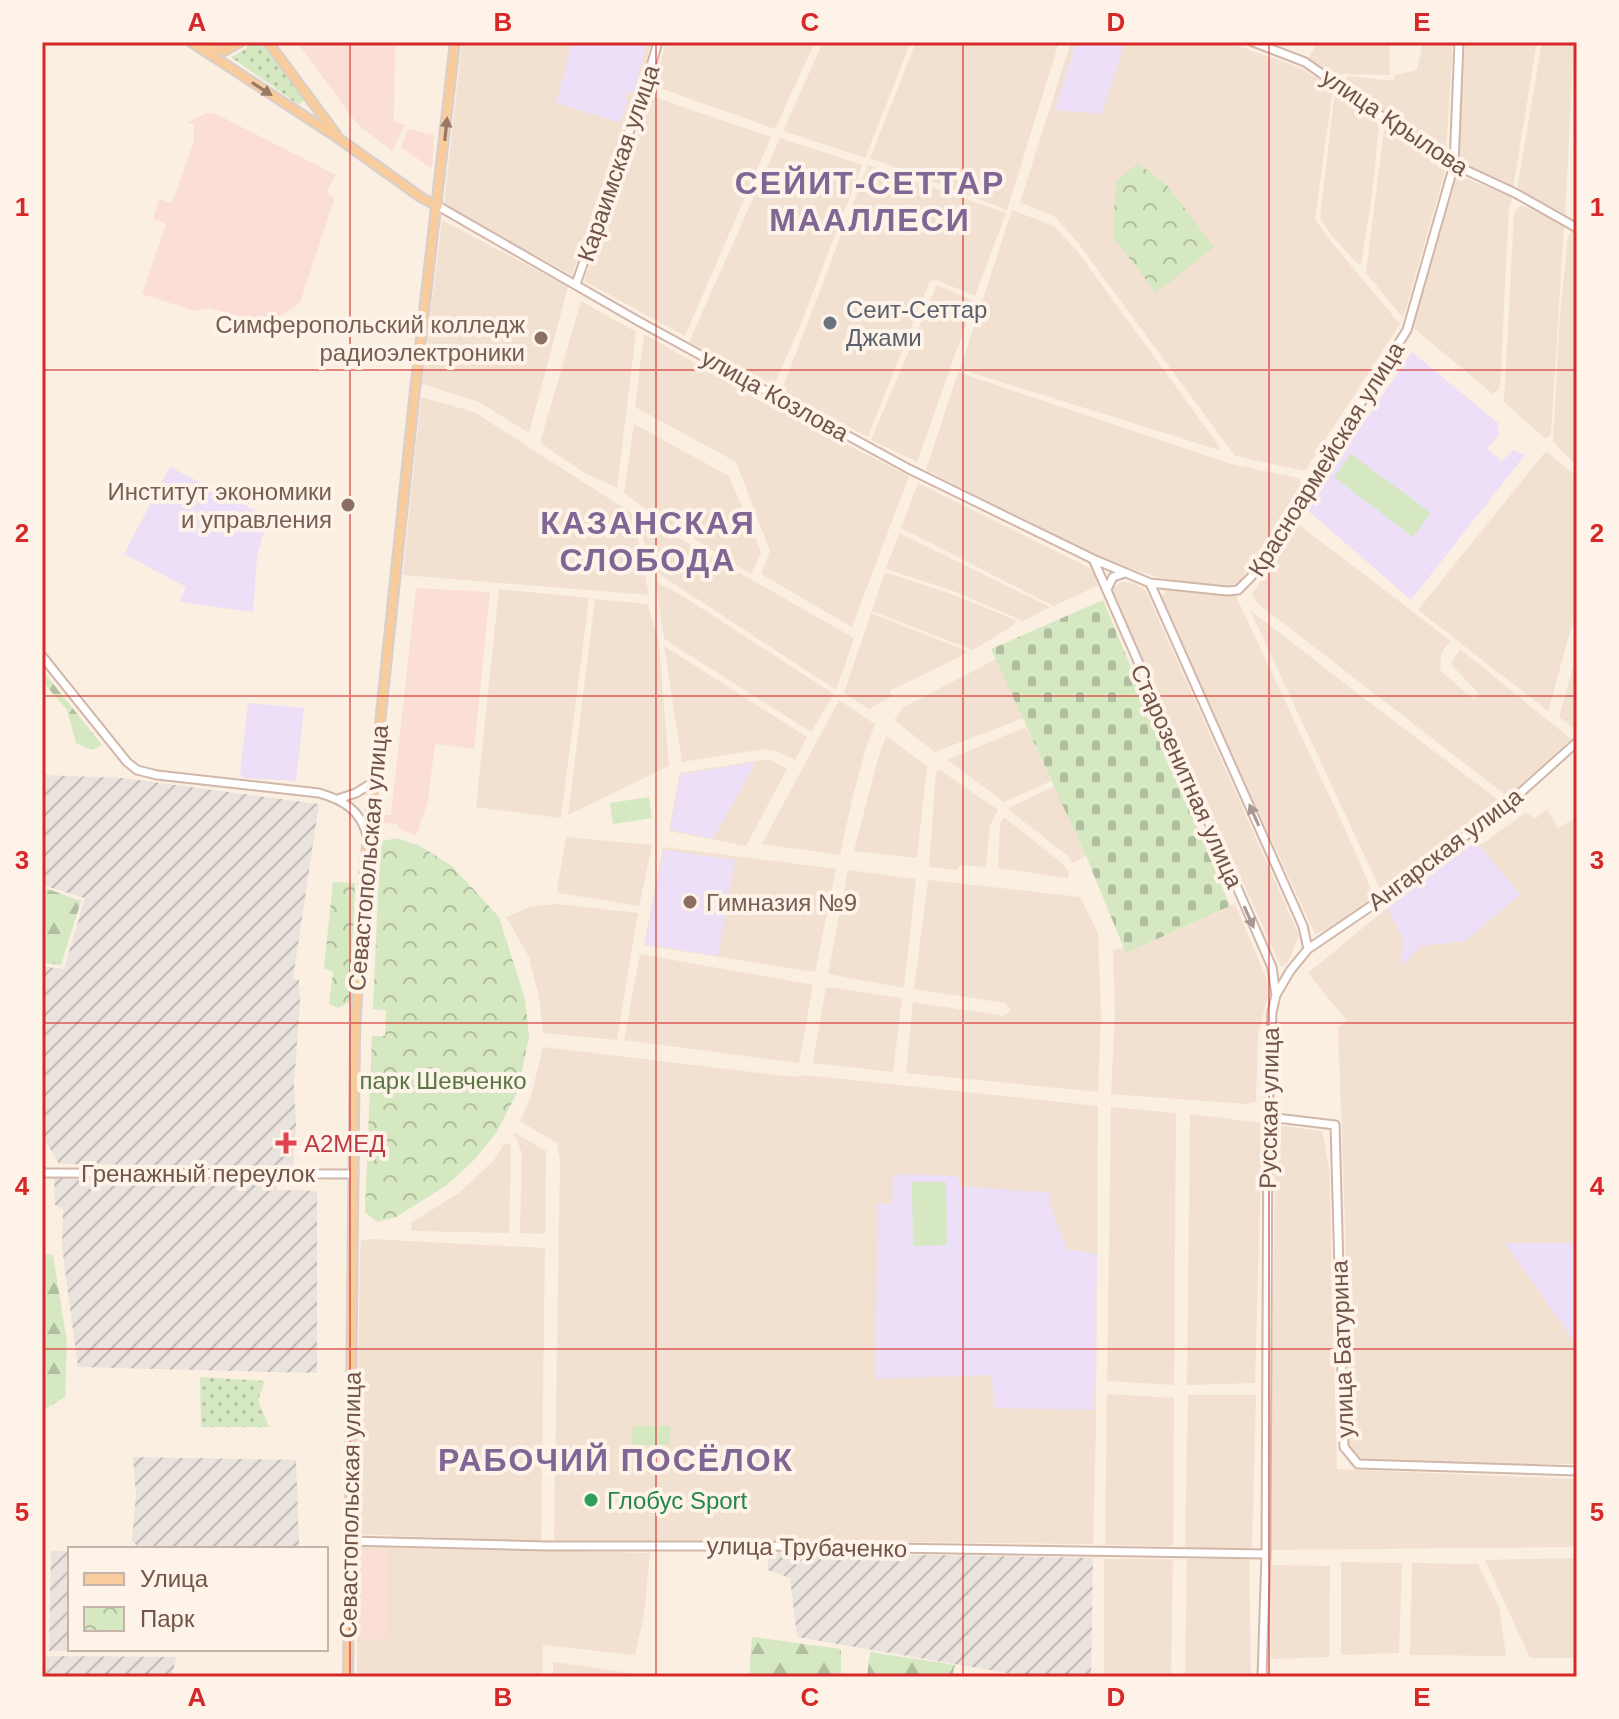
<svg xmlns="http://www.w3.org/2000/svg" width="1619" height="1719" viewBox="0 0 1619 1719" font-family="Helvetica,sans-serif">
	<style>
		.residential { fill: #f2e0d1 }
		.commercial { fill: #fbded6 }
		.industrial { fill: url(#industrial-furrows) }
		.education { fill: #ecdff7 }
		.grass { fill: url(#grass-dots) }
		.forest { fill: url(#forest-firs) }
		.cemetery { fill: url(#cemetery-stones) }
		.park { fill: url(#park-crowns) }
		.pitch { fill: #d5e8c2 }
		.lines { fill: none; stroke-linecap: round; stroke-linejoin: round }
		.secondary-casing { stroke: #d1b7aa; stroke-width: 11 }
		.primary-casing { stroke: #d8cfcc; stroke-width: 12 }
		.secondary { stroke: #fff; stroke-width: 7 }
		.primary { stroke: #f8cc9d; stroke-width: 8 }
		.oneway { fill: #9a7863 }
		.oneway2 { fill: #aa9892 }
		.grid { fill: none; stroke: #d62828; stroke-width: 2; stroke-opacity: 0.55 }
		.worship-dot { fill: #6b7280; stroke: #fef3e8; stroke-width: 3 }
		.education-dot { fill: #8d6e63; stroke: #fef3e8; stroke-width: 3 }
		.health-dot { fill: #e0444e; stroke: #fef3e8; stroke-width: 3 }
		.leisure-dot { fill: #2e9e5b; stroke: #fef3e8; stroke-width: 3 }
		.labels { text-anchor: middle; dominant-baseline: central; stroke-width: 8; stroke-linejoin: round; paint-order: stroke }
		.street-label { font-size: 24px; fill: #72544a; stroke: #fef3e8 }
		.worship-label { font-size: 24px; fill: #5b616d; stroke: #fef3e8; text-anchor: start }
		.education-label { font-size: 24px; fill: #785e54; stroke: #fef3e8; text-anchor: end }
		.park-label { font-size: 24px; fill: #577842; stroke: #fef3e8 }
		.health-label { font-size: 24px; fill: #be3a42; stroke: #fef3e8; text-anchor: start }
		.leisure-label { font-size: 24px; fill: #27864d; stroke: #fef3e8; text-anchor: start }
		.district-label { font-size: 32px; font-weight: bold; letter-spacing: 2px; fill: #806695; stroke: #fef3e8 }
		.neatline { fill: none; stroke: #d62828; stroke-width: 3 }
		.grid-label { font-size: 26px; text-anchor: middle; font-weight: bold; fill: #d62828 }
	</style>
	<defs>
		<pattern id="industrial-furrows" width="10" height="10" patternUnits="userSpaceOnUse" patternTransform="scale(2)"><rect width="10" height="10" fill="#eae2dd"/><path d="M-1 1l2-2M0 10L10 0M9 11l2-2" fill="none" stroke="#c2bab5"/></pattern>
		<pattern id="grass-dots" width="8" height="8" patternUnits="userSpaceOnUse" patternTransform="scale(2)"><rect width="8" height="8" fill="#d5e8c2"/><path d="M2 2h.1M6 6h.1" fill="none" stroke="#b1bfa0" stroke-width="1.8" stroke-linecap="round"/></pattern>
		<pattern id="forest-firs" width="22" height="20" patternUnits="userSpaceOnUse" patternTransform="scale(2)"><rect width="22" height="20" fill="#d5e8c2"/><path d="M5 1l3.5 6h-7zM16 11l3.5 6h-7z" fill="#b1bfa0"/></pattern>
		<pattern id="cemetery-stones" width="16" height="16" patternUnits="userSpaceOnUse" patternTransform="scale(2)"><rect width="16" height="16" fill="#d5e8c2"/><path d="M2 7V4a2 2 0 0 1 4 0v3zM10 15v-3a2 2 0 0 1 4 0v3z" fill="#b1bfa0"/></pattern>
		<pattern id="park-crowns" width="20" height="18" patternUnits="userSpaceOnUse" patternTransform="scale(2)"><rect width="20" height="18" fill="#d5e8c2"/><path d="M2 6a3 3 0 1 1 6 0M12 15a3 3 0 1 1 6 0" fill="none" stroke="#b1bfa0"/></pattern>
	</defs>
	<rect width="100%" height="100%" fill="#fbefe2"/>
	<path class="residential" d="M462,42h189l-10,43 -69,190 -128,-70z
		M666,42h149l-40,87 -121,-43z
		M823,42h88l-46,116 -82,-27z
		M916,42h143l-52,168 -137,-52z
		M1071,42h156l74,26 32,20 -18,131 17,24 68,81 -95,147 -70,-15 -157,-213 -23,-26 -35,-15z
		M1317,42h72l1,33 -60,-1 -22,-14z
		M1423,42h30l-7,108 -4,4 -100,-69 5,-9 47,5 1,-6 22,-5z
		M1461,42h76l-24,146 -58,-26z
		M1542,42h32l-9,173 -48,-24z
		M1335,91l44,33 -7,71 -11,69h-3l-26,-28 -12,-18z
		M651,96l120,41 -86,199 -101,-55z
		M1387,129l59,39 -43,150 -37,-45 18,-143z
		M780,138l82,27 -62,161 -26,59 -85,-43z
		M868,165l138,48 -31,83 -41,-17 -5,4 -61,154 -87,-45z
		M1454,174l59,23 -4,11 -9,180 -7,6 -83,-69z
		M1521,205l43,20 -13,210 -6,3 -41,-36 10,-189z
		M1012,210l42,16 23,25 143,196 -1,3 -259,-81z
		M442,220l126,67 -39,146 -50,-31 -57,-18z
		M1572,231l5,3v232l-24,-24 7,-127 8,-79z
		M937,285l37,16 -57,161 -46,-22z
		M581,301l55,31 -19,156 -32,-15 -45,-30z
		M644,334l124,71 141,71 -57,151 -91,-53 9,-23 -34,-89 -101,-55z
		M958,372l273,92 67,14 4,5 -63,100 -22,4 -57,-9 -56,-18 -178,-90z
		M421,397l53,15 159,102 16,81 -246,-20z
		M634,424l95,52 32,76 -10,22 -104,-64 -23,-17z
		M1546,451l31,26v130l-29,104 -130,-101z
		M918,483l178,88 3,14 -45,21 -153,-78z
		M638,515l216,123 -18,52 -186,-122z
		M1298,524l153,117 -10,12 -1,17 34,30 5,-6 -28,-30 9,-15 111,90 -63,58 -252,-195 -4,-8z
		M899,533l151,74 -27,14 -72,-31 -65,-21z
		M885,572l66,22 65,26 -2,5 -41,25 -101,-39z
		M656,582l22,11 156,101 -23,38 -147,-93z
		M1122,582l12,1 12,8 153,344 -12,29 -6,3 -170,-379z
		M499,589l90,9 -28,220 -85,-11z
		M1167,590l56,6 12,-2 120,257 19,46 -11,11 -35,21 -13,5 -155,-335z
		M595,599l53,5 11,40 10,122 -101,49z
		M1250,610l124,96 127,96 -121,87z
		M871,613l96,38v2l-77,38 2,5 -23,13 -25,-16z
		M664,646l143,91 -12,23 -19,-9 -12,-2 -82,13z
		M1577,653v78l-18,-14z
		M996,659l27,59 -88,34 -41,-32 10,-13z
		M839,700l36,24 -9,24 -13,47 -13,60 -78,-11z
		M1026,727l25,54 -47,21 -57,-42z
		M886,736l41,30 -10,92 -63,-7 23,-89z
		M769,759l18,10 -41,77 -77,-15 11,-58z
		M939,769l59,41 -8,15 -4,42 -27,-2 -1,5 -29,-3 7,-95z
		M1054,786l32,70 -14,7 -4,-7 -59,-46 2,-3z
		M1547,809l11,19 19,-11v647l-226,1 -8,-11 3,-203 -8,-223 8,-8 -38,-47 79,-65 89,-67 5,4 45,-33 9,7z
		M1004,817l59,47 6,8 -1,6 -70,-10 2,-45z
		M566,837l86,8 -13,61 -80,-13 -2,-4z
		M663,847l173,22 -21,103 -171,-27z
		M848,870l68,9 -12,109 -76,-14z
		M928,880l152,17 18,36 3,80 -3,79 -192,-19 7,-71 90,14 8,-5 -6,-8 -91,-14z
		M556,904l82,9 -21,127 -74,-7 -4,-36 -10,-40 -23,-40 24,-10z
		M1235,904l32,76 1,16 -10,38 -2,68 -10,2 -135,-10 4,-81 -2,-63 11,-2 2,5z
		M640,954l173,31 -14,78 -175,-23z
		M826,987l76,11 -9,74 -80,-9z
		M543,1047l250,30 12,-2 293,31 -2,320 -3,118 -368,-4 -171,2 6,-382 -3,-17 -37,-22 11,-24z
		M1111,1107l65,6 -2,272 -67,-4z
		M1190,1114l72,9 -7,260 -68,2z
		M1276,1125l46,6 7,37 8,301 240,10v68l-309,3z
		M515,1133l31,18 -1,83 -25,-1 2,-79 -5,-15 -4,-3z
		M505,1143l6,2 -2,88 -97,-2 -1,-8 49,-31 34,-32z
		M370,1239l175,9 -4,294 -185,-8 4,-284 1,-10z
		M1107,1394l67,4 -1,148 -68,-1z
		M1188,1395h68l-4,155 -67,-2z
		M357,1547l293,6 -6,62 -9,40 -92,-10 -1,32h-185z
		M1577,1558v100h-47l-45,-98z
		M1104,1559h69l-2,118h-67z
		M1187,1559h62l2,118h-66z
		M1341,1562l61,1 -3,90 -58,2z
		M1412,1563l66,1 21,43 7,49 -96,-1z
		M1269,1565l61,1 -1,91 -58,2z
		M553,1662h1l103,15h-104z"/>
	<path class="commercial" d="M297,42h98l-1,79 11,4 -13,26 -34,-26z
		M207,113l9,1 120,61 -9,16 7,9 -34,103 -31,21 -61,-16 -13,3 -53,-17 24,-70 -13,-5 6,-20 13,4 22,-62v-17l-7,-1z
		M408,129l26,6 -2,34 -31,-22z
		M416,588l74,4 -16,157 -39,-5 -7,57 -12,35 -18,-8v-4l-15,-1 1,-8h7z
		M361,1549h26v90h-27z"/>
	<path class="industrial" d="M42,775l80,3 197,26 -26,174 6,2 1,22 -6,83 2,39 -3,42 -234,-2 -17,-29v-164l4,-4 18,2 21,-71 -43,-13z
		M54,1178l223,5v7l40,1v182l-239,-6 -16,-120 1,-38 -8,-4z
		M133,1457l163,3 3,89 -161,-2 -6,-6 4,-46z
		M51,1551h19v98h140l-161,2z
		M768,1552l325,6 -2,119 -84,-4 -210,-36 -7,-59 -22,-8z
		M42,1656l134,1 -4,20h-130z"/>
	<path class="education" d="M572,42h75l-13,50 -6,-1 -3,8 3,2 -8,22 -64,-20z
		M1076,42h49l-23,72 -47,-4z
		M1412,352l87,72 -2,5 3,4 -13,16 15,12 11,-11 12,5 -114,145 -106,-92z
		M170,467l98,50 -11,40 -4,55 -73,-10 6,-15 -62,-33z
		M248,703l56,5 -8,73 -53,-3 -3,-5z
		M756,762l-43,77 -43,-9 11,-56z
		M1476,841l44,54 -55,46 -44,5 -21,22 4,-27 -17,-33z
		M664,850l71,10 -17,96 -73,-12z
		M893,1174l65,2 2,10 91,7 -1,12 17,44 30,5 -3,156 -100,-2 -2,-33 -117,4 3,-175h14z
		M1505,1243h72v97h-4z"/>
	<path class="grass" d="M249,42h12l43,58 -5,5 -68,-48 15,-8z
		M200,1377l65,4 -7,19 11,27h-68z"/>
	<path class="forest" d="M42,670l60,75 -10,5 -16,-7 -9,-33 -25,-29z
		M42,887l39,14 -20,64 -17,-2 -2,2z
		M42,1253l11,2 14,87 -2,55 -23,14z
		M752,1637l89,12v28h-92z
		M870,1652l85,13 -3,12h-85z"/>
	<path class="cemetery" d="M1103,600l127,306 -104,47 -40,-97 -95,-207z"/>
	<path class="park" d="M1138,163l29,22 47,62 -58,46 -43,-56 3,-56z
		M397,838l23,8 32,20 47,51 26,82 4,37 -11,55 -22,42 -21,26 -28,26 -51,32 -19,5 -12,-10 7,-176h13l1,-26 -13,-1 7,-158 3,-10z
		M333,882l22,1 -5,119 -12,6 -9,-4 4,-32 -9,-4z"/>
	<path class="pitch" d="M1351,454l80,59 -18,24 -79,-60z
		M649,797l3,21 -39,6 -3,-21z
		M912,1182h34l1,63 -34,1z
		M633,1426h38l-1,19h-38z"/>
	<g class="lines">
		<g class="secondary-casing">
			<path id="secondary" d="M1253,42l52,20 137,97 73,34 62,35
				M438,206l202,116 269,147 184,90 57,24 77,8 11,-1 13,-13 156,-247 47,-165 5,-123
				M576,284l69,-197 13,-45
				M1094,561l178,406 4,28
				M1150,583l153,343 5,23
				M1107,589l6,-12 12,-4
				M42,656l85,106 10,8 20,5 162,18c24,7 42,17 48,43
				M338,799l18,-6 16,-10
				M1268,1117l67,8 9,322 14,17 219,7
				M42,1173l312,1
				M349,1541l198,5h214l505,8
				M1262,1677l4,-123 2,-437 4,-105 4,-17 14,-24 18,-22 72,-49 129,-97 68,-61"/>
		</g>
		<g class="primary-casing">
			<path id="primary" d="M191,42l147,96 84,60 16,8
				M268,42l68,92
				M202,47l22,4 16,-9
				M348,1677l7,-643 9,-158 51,-486 40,-348"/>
		</g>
		<use href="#secondary" class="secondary"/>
		<use href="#primary" class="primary"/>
	</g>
	<defs><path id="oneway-solid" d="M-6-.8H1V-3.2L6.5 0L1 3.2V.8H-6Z" transform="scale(2)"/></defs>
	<g class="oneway">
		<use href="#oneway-solid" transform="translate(262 89) rotate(33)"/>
		<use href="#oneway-solid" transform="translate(446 129) rotate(-84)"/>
	</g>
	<g class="oneway2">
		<use href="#oneway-solid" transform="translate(1254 815) rotate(-114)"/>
		<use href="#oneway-solid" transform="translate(1249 917) rotate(66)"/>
	</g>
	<path class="grid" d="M350,42v1635M656,42v1635M963,42v1635M1269,42v1635M42,370h1535M42,696h1535M42,1023h1535M42,1349h1535"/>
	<circle class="worship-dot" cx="830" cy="323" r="8"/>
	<g class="education-dot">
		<circle cx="541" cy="338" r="8"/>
		<circle cx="348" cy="505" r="8"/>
		<circle cx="690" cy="902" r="8"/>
	</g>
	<path class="health-dot" d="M282 1131h8v8h8v8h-8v8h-8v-8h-8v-8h8z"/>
	<circle class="leisure-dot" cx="591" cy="1500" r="8"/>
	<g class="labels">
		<g class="street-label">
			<text transform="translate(1395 122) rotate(34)">улица Крылова</text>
			<text transform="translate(618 163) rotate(-71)">Караимская улица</text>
			<text transform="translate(775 395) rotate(29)">улица Козлова</text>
			<text transform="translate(1326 459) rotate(-58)">Красноармейская улица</text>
			<text transform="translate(1187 776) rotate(66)">Старозенитная улица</text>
			<text transform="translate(1445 849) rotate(-37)">Ангарская улица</text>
			<text transform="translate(368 858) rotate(-85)">Севастопольская улица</text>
			<text transform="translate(1269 1108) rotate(-89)">Русская улица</text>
			<text x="198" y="1173">Гренажный переулок</text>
			<text transform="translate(1342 1349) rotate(-92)">улица Батурина</text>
			<text transform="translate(350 1505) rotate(-89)">Севастопольская улица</text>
			<text transform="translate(807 1547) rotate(1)">улица Трубаченко</text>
		</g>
		<g class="worship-label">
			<text x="846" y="309">Сеит-Сеттар<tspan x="846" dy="28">Джами</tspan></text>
		</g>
		<g class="education-label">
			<text x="525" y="324">Симферопольский колледж<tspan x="525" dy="28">радиоэлектроники</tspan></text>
			<text x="332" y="491">Институт экономики<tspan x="332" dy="28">и управления</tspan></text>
			<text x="706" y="902" text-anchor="start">Гимназия №9</text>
		</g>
		<g class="park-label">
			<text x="443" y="1080">парк Шевченко</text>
		</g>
		<g class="health-label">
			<text x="304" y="1143">А2МЕД</text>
		</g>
		<g class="leisure-label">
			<text x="607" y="1500">Глобус Sport</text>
		</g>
		<g class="district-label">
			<text x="870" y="183">СЕЙИТ-СЕТТАР<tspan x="870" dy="37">МААЛЛЕСИ</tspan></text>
			<text x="648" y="523">КАЗАНСКАЯ<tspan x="648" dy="37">СЛОБОДА</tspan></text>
			<text x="616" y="1460">РАБОЧИЙ ПОСЁЛОК</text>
		</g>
	</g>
	<rect width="1619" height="1719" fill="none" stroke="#fef3e8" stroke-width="88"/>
	<rect x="68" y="1547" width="260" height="104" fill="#fef3e8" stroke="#c6b3a9" stroke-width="2"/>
	<rect x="84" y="1573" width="40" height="12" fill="#f8cc9d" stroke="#c6b3a9" stroke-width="2"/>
	<text x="140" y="1587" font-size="24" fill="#72544a">Улица</text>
	<rect x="84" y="1607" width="40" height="24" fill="url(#park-crowns)" stroke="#c6b3a9" stroke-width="2"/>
	<text x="140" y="1627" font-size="24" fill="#72544a">Парк</text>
	<rect x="44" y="44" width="1531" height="1631" class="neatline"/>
	<g class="grid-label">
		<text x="197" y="31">A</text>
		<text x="503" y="31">B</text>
		<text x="810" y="31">C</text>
		<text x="1116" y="31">D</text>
		<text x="1422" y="31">E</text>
		<text x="22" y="216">1</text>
		<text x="1597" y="216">1</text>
		<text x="22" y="542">2</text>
		<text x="1597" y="542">2</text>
		<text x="22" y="869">3</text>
		<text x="1597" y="869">3</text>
		<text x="22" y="1195">4</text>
		<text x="1597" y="1195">4</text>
		<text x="22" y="1521">5</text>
		<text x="1597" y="1521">5</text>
		<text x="197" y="1706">A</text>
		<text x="503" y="1706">B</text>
		<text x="810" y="1706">C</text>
		<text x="1116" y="1706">D</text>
		<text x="1422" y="1706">E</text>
	</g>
</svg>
